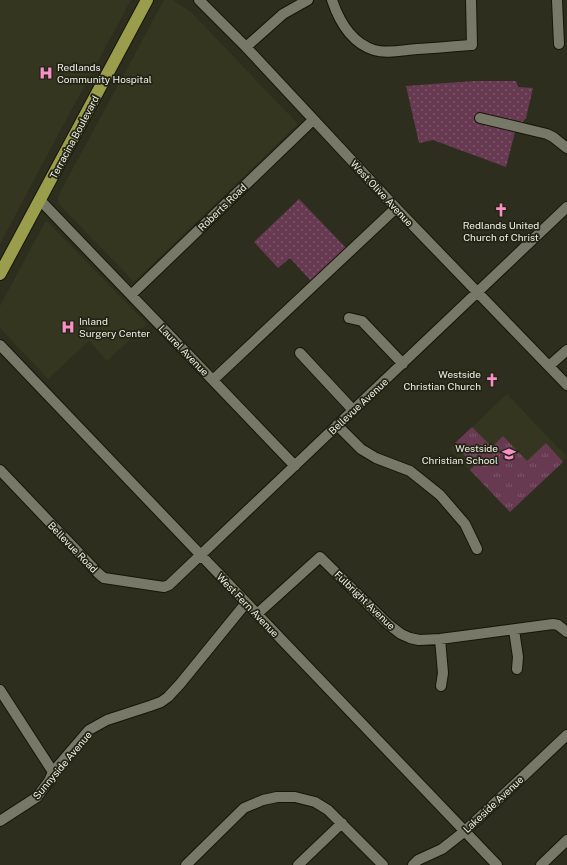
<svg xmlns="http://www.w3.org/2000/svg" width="567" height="865" viewBox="0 0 567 865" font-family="'Public Sans',sans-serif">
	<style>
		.built { fill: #353620 }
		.grass { fill: url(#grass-dots) }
		.park { fill: url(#park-tufts) }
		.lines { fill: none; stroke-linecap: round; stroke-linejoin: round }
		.minor-casing { stroke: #151607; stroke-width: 12 }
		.major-casing { stroke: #151607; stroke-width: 14 }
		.minor { stroke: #777867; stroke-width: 10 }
		.major { stroke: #9a9d4b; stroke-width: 12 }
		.labels { text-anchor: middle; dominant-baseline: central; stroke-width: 3.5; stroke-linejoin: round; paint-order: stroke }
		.poi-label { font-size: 10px; fill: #eff0e6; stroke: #232415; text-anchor: start }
		.street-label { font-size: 10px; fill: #eff0e6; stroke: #232415 }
	</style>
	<defs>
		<pattern id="grass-dots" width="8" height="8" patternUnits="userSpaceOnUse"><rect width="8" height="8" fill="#673a52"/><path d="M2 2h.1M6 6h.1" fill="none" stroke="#7d576b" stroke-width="1.8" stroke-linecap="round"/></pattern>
		<pattern id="park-tufts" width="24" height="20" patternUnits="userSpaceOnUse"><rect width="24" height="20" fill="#673a52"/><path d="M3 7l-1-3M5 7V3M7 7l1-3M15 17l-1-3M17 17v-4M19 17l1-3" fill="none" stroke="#7d576b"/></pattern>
	</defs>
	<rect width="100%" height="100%" fill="#2d2e1e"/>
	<path class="built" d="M0,0h131l-79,146 -52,98z
		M164,0h9l18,12 106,111v2l-161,155 -3,1 -74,-77 -1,-8z
		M47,221l100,103 -40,37 -18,-20 -41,38 -48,-51v-22l45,-84z
		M507,394l60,63 -57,55 -61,-63z"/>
	<path class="grass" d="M474,81h42l2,6 15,1 -7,30 -11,14 -9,35 -73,-27 -14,3 -13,-57z
		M299,199l49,51 -36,32 -22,-24 -12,10 -24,-26z"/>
	<path class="park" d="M472,427l20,20 11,-11 24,25 19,-18 17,19 -53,50 -40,-42 4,-4 -20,-22z"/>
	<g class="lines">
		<g class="minor-casing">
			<path id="minor" d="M199,0l47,47 150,161 171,177
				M332,0c7,21 20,43 42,50 13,4 29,0 43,-1 19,-1 37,-3 55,-4l-1,-45
				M557,0l2,44
				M246,47l37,-33 25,-14
				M480,118l67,16 6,3 14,11
				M40,200l255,266
				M131,295l182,-175
				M349,318l13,3 41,43
				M0,345l497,520
				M300,353l53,57
				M549,366l18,-16
				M213,380l183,-172
				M337,425l24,24 15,9 34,13 30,24 25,29 12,25
				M0,470l99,104 5,4 60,9 5,-2 398,-378
				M257,614l63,-57 68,67 13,10 9,4 9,2 21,-1 113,-15 5,1 9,7
				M514,630l4,27 -1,12
				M440,639l3,34 -2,13
				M0,690l53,82
				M0,821l37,-24 12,-16 4,-9 36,-42 18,-10 43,-14 11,-4 7,-5 12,-13 66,-81
				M186,865l58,-57 19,-8 14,-3h18l20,5 13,8 55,55
				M298,865l44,-42
				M413,865l5,-5 24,-11 23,-18 102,-96
				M541,865l26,-25"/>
		</g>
		<g class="major-casing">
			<path id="major" d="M0,274l147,-274"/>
		</g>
		<use href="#minor" class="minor"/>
		<use href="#major" class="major"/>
	</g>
	<defs>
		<g id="hospital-bare" transform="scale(1.08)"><path d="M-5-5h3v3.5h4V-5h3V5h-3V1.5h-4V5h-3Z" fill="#fa8fc8" stroke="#232415" stroke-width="2.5" paint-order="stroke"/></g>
		<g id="church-bare" transform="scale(1.08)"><path d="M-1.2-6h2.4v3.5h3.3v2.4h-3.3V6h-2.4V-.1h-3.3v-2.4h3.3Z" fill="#fa8fc8" stroke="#232415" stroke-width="2.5" paint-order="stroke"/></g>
		<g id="school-bare" transform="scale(1.08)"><path d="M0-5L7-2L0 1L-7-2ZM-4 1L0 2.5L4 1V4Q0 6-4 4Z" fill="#fa8fc8" stroke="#232415" stroke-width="2.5" paint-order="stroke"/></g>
	</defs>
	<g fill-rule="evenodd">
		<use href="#hospital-bare" x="46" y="73"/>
		<use href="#church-bare" x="501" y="210"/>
		<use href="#hospital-bare" x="68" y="327"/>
		<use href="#church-bare" x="492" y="380"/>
		<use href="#school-bare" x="509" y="454"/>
	</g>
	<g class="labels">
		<g class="poi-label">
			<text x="57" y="67">Redlands<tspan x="57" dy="12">Community Hospital</tspan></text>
			<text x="501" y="225" text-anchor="middle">Redlands United<tspan x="501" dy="12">Church of Christ</tspan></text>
			<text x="79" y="321">Inland<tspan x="79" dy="12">Surgery Center</tspan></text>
			<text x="481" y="374" text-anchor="end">Westside<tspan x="481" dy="12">Christian Church</tspan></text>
			<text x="498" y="448" text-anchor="end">Westside<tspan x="498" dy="12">Christian School</tspan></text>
		</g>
		<g class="street-label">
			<text transform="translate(74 137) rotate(-62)">Terracina Boulevard</text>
			<text transform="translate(382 193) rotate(47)">West Olive Avenue</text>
			<text transform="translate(222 207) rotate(-44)">Roberts Road</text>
			<text transform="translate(184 350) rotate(46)">Laurel Avenue</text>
			<text transform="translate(358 406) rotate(-43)">Bellevue Avenue</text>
			<text transform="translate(73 547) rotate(46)">Bellevue Road</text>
			<text transform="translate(365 600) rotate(44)">Fulbright Avenue</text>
			<text transform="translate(248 605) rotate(46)">West Fern Avenue</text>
			<text transform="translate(62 765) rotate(-50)">Sunnyside Avenue</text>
			<text transform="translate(493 804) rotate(-43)">Lakeside Avenue</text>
		</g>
	</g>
</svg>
